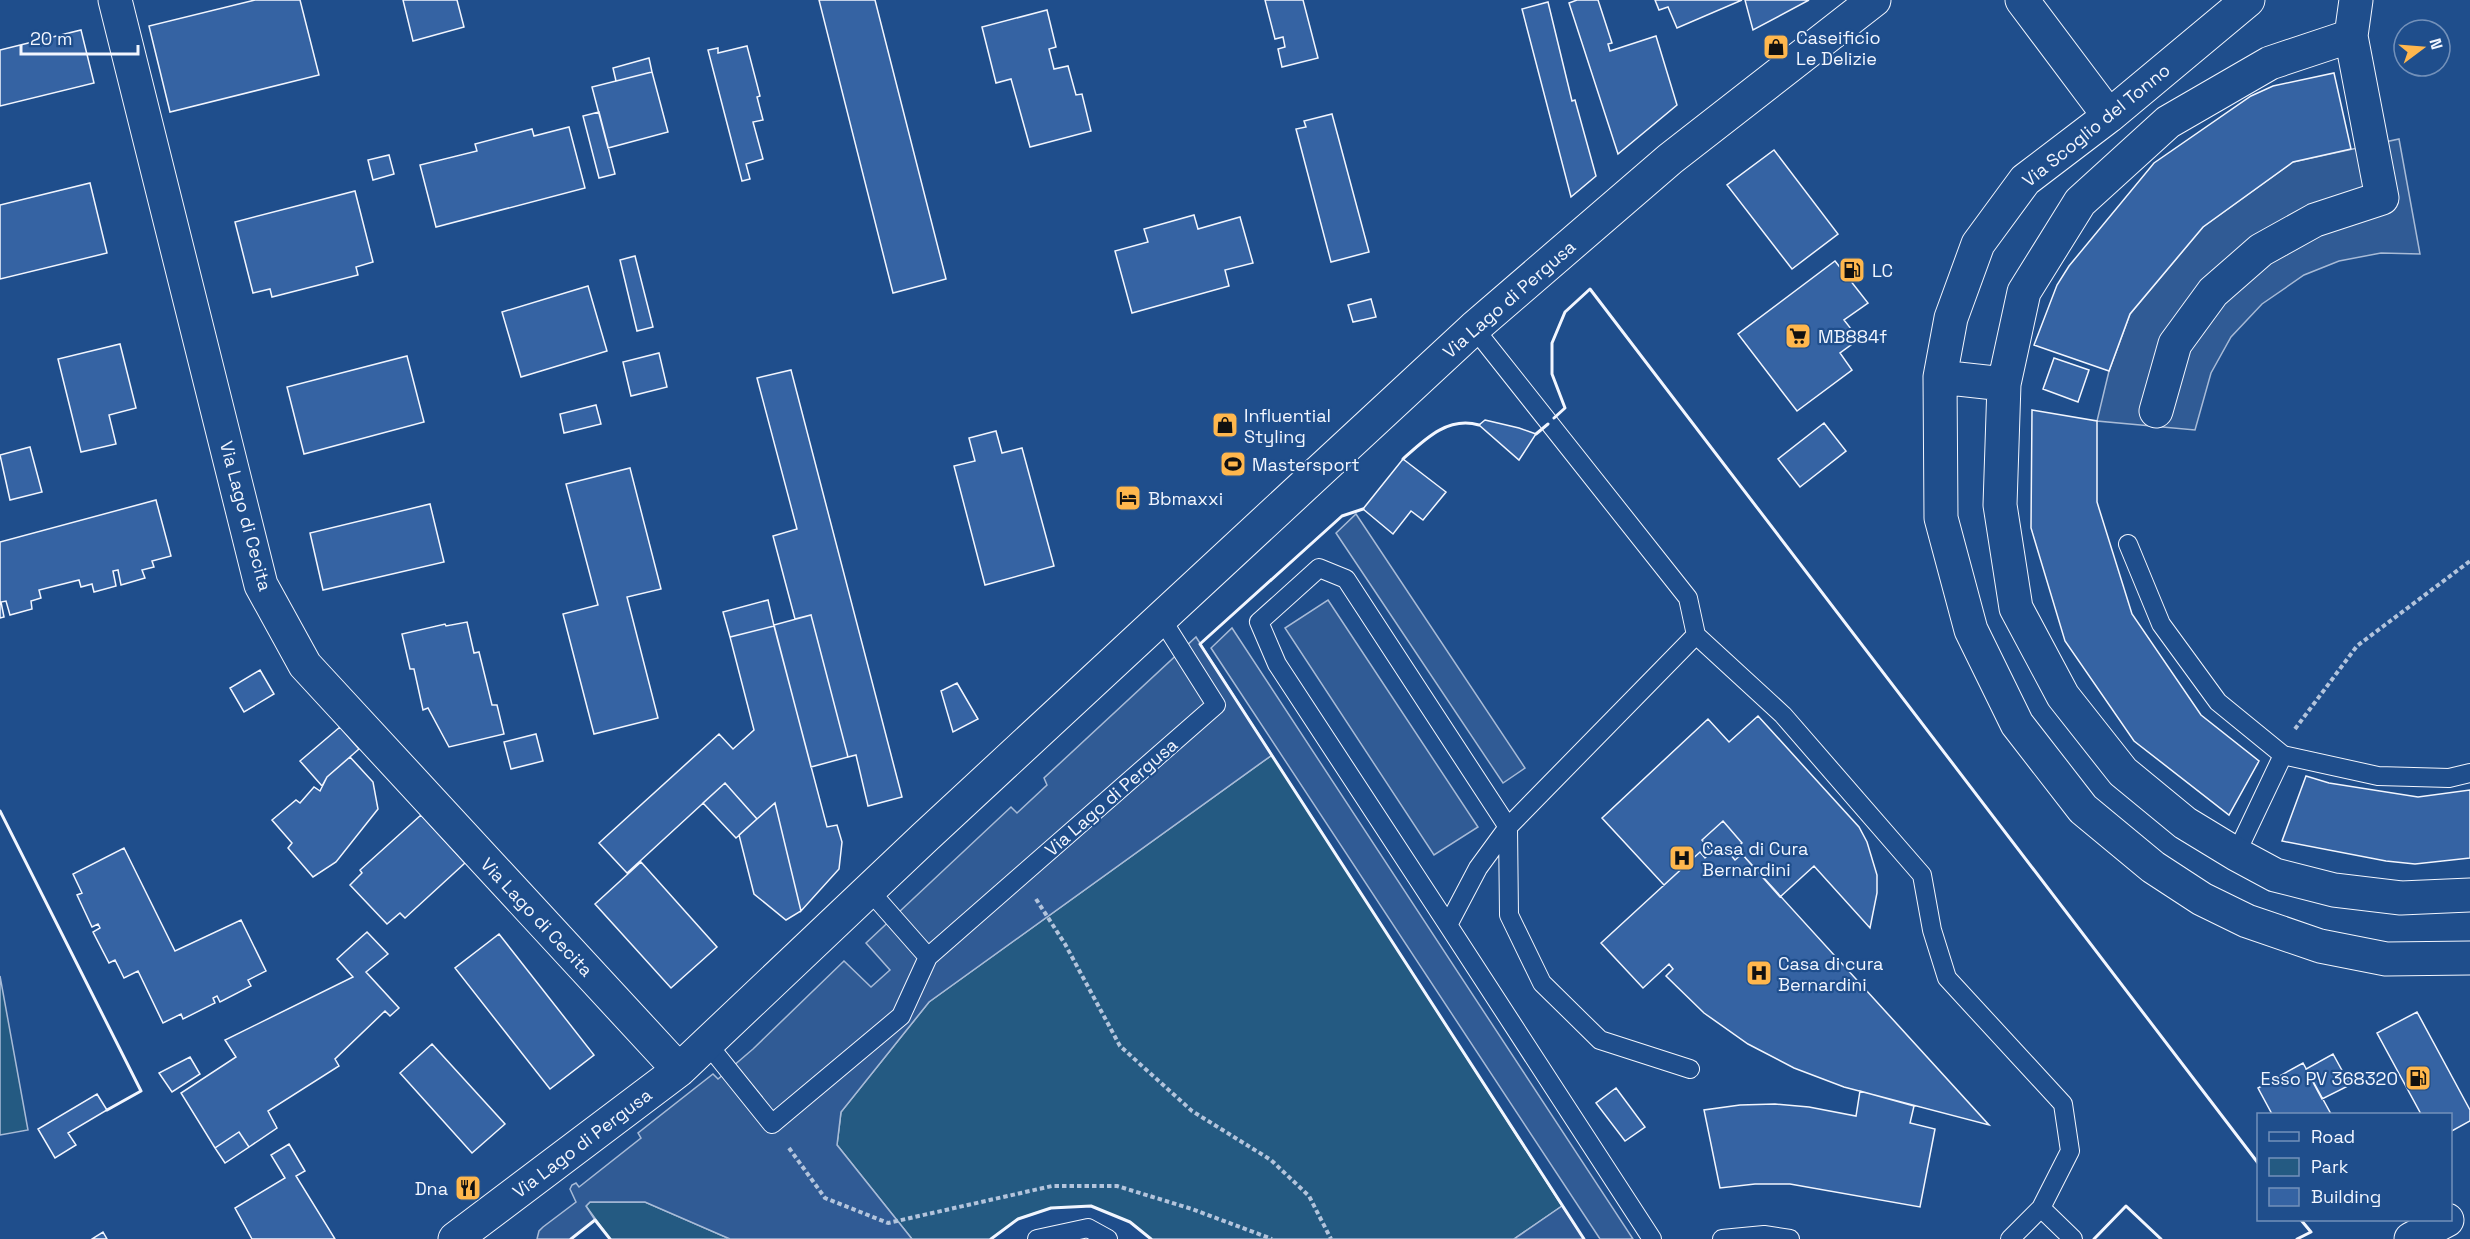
<svg xmlns="http://www.w3.org/2000/svg" width="2470" height="1239" viewBox="0 0 2470 1239" font-family="'Space Grotesk',sans-serif">
	<style>
		.green { fill: #245a82; stroke: #a8bbd7; stroke-width: 1.5 }
		.parking { fill: #305b95; stroke: #a8bbd7; stroke-width: 1.5 }
		.building { fill: #3563a3; stroke: #f2f6ff; stroke-width: 1.5 }
		.lines { fill: none; stroke-linecap: round; stroke-linejoin: round }
		.service-casing { stroke: #f2f6ff; stroke-width: 20 }
		.minor-casing { stroke: #f2f6ff; stroke-width: 35 }
		.path { stroke: #b3c4dc; stroke-width: 4; stroke-dasharray: 4.5 3; stroke-linecap: butt }
		.service { stroke: #1f4e8c; stroke-width: 18 }
		.minor { stroke: #1f4e8c; stroke-width: 33 }
		.wall { stroke: #f2f6ff; stroke-width: 3 }
		.labels { text-anchor: middle; dominant-baseline: central; stroke-width: 4.5; stroke-linejoin: round; paint-order: stroke }
		.poi-label { font-size: 18px; fill: #f2f6ff; stroke: #1f4e8c; text-anchor: start }
		.street-label { font-size: 18px; fill: #f2f6ff; stroke: #1f4e8c }
	</style>
	<rect width="100%" height="100%" fill="#1f4e8c"/>
	<path class="green" d="M1272,755l290,451 -48,33h-363l-21,-17 -39,-16 -40,2 -33,11 -27,20h-79l-75,-94 4,-33 88,-110z
		M0,976l28,154 -28,5z
		M590,1202h55l85,37h-120l-24,-33z"/>
	<path class="parking" d="M2399,139l21,115 -39,-1 -42,8 -35,14 -42,29 -31,33 -20,36 -16,57 -98,-9 12,-50 21,-57 73,-87 90,-65z
		M1356,514l169,254 -22,15 -167,-250z
		M1328,600l150,227 -44,28 -149,-227z
		M1232,628l401,611h-33l-389,-591z
		M1196,637l76,118 -343,247 -88,110 -4,33 75,94h-182l-85,-37h-55l-4,4 9,14 -24,19h-34l2,-8 4,-4 33,-25 -6,-13 2,-4 4,-2 3,4 62,-49 -3,-5 75,-59 5,5 35,-30 91,-88 27,26 19,-17 -24,-27 145,-136 6,6 30,-28 -3,-7z
		M1562,1206l22,33h-70z"/>
	<path class="building" d="M255,0h45l19,75 -149,37 -21,-86z
		M403,0h54l7,27 -51,14z
		M819,0h56l71,279 -53,14z
		M1265,0h38l15,58 -36,9 -4,-18 7,-2 -2,-10 -8,2z
		M1577,0h21l14,43 -4,1 2,7 46,-15 21,69 -59,49 -49,-151z
		M1655,0h87l-65,28 -9,-21 -9,3z
		M1745,0h64l-56,30z
		M1548,2l24,99 3,-1 21,76 -25,21 -49,-188z
		M1047,10l9,37 -7,2 5,20 14,-3 8,29 6,-1 9,37 -61,16 -19,-68 -15,4 -14,-56z
		M81,30l13,53 -94,23v-56z
		M747,46l13,50 -3,1 6,23 -10,2 10,37 -17,5 4,15 -8,2 -34,-131 10,-2v5z
		M649,58l3,14 -36,9 -3,-13z
		M652,72l16,60 -60,16 -16,-61z
		M2334,73l17,76 -58,13 -90,65 -73,87 -21,57 -75,-26 23,-60 12,-19 85,-103 97,-67 22,-10z
		M599,112l16,62 -16,4 -16,-62z
		M1332,114l37,138 -38,10 -35,-133 10,-2 -2,-6z
		M569,127l16,61 -149,39 -16,-62 57,-14 -2,-7 57,-15 2,7z
		M1774,150l64,84 -46,35 -65,-84z
		M389,155l5,19 -21,6 -5,-20z
		M90,183l17,70 -107,26v-74z
		M355,191l18,71 -17,5 2,8 -86,22 -2,-8 -17,4 -18,-71z
		M1194,215l4,14 42,-12 13,46 -28,7 4,16 -97,27 -17,-62 33,-9 -4,-13z
		M635,256l18,71 -16,4 -17,-71z
		M1835,261l33,42 -24,17 15,19 -19,14 12,17 -55,41 -59,-77z
		M588,286l19,65 -86,26 -19,-65z
		M1371,299l5,18 -23,5 -5,-17z
		M120,344l16,64 -27,7 7,29 -35,8 -23,-93z
		M659,353l8,34 -36,9 -8,-34z
		M407,356l17,66 -120,32 -17,-67z
		M2054,358l35,12 -11,32 -35,-13z
		M791,370l111,427 -34,9 -12,-51 -8,2 -37,-142 -16,4 -22,-83 24,-7 -40,-151z
		M596,405l5,19 -37,9 -4,-19z
		M2032,410l65,11v81l35,112 69,101 58,46 -30,54 -95,-74 -69,-100 -34,-113z
		M1485,420l34,8 17,6 -17,26 -40,-35z
		M1824,423l22,28 -46,36 -22,-28z
		M996,431l6,22 20,-5 32,118 -69,19 -31,-119 21,-5 -6,-23z
		M30,447l12,45 -32,8 -10,-45z
		M1403,459l43,33 -23,28 -12,-9 -18,23 -30,-25z
		M630,468l31,121 -34,8 31,121 -64,16 -31,-120 35,-9 -32,-121z
		M156,500l15,56 -19,5 2,6 -12,3 3,8 -24,7 -3,-15 -5,1 3,15 -22,6 -2,-8 -11,3 -2,-7 -40,10 2,8 -10,3 1,8 -22,6 -4,-14 -5,1 3,15 -4,1v-76z
		M430,504l14,58 -121,28 -13,-57z
		M768,600l6,26 -44,11 -7,-25z
		M811,615l37,142 -37,10 -37,-142z
		M467,622l7,31 5,-1 13,53h5l7,29 -55,13 -21,-39 -5,2 -9,-41h-4l-8,-35 43,-10 1,2z
		M774,626l53,201 10,-2 5,17 -3,27 -38,42 -26,-108 -18,16 -32,-36 -98,90 -28,-30 120,-109 14,15 21,-19 -24,-93z
		M260,670l14,24 -30,18 -14,-24z
		M957,683l21,36 -25,13 -12,-41z
		M1758,716l101,111 8,15 10,33v18l-7,35 -56,-62 -34,31 -38,-43 -7,6 -5,-6 12,-11 -19,-22 -21,19 10,11 -7,7 -5,-6 -36,33 -62,-67 106,-99 21,23z
		M340,727l19,22 -32,28 -5,9 -22,-25z
		M536,734l7,27 -32,8 -7,-27z
		M350,757l23,25 5,27 -42,53 -23,15 -25,-29 4,-5 -20,-23 24,-20 4,3 14,-16 6,4 7,-14z
		M2306,776l23,7 89,14 52,-7v68l-55,6 -29,-3 -104,-20z
		M725,783l32,36 -21,19 -33,-35z
		M775,803l26,108 -15,9 -32,-26 -15,-59z
		M421,815l44,48 -60,55 -5,-5 -13,11 -37,-39 12,-12 -2,-3z
		M1723,821l19,22 -12,11 5,6 7,-6 247,271 -145,-38 -50,-19 -46,-24 -44,-31 -38,-37 7,-7 -4,-5 -26,24 -42,-45 99,-91 5,6 7,-7 -10,-11z
		M124,848l51,103 66,-31 25,51 -18,9 3,6 -31,16 -3,-6 -4,2 2,5 -32,16 -2,-5 -18,9 -25,-52 -14,7 -9,-18 -6,3 -16,-31 7,-4 -2,-4 -6,3 -15,-32 5,-2 -9,-19z
		M641,862l76,85 -46,41 -76,-84z
		M367,932l21,22 -22,18 33,36 -9,8 -5,-5 -50,48 4,7 -71,45 9,17 -28,19 -10,-15 -24,16 -34,-55 55,-36 -11,-17 128,-63 -16,-18z
		M499,934l95,121 -44,34 -95,-121z
		M2417,1012l53,98v11l-20,11v-18h-29l-44,-81z
		M432,1044l73,80 -33,29 -72,-80z
		M2333,1054l17,31 -28,14 -16,-30z
		M190,1057l10,17 -28,18 -13,-19z
		M2303,1063l28,51h-59l-14,-26z
		M1616,1088l29,39 -20,14 -29,-38z
		M1860,1091l54,15 -4,17 25,6 -15,78 -130,-23h-35l-35,4 -16,-78 36,-5 35,-1 34,3 47,9z
		M97,1094l10,16 -39,23 8,12 -21,13 -17,-29z
		M239,1132l10,15 -24,16 -10,-15z
		M289,1144l16,27 -9,5 39,63h-83l-17,-31 50,-30 -14,-23z
		M103,1232l4,7h-15z"/>
	<g class="lines">
		<g class="service-casing">
			<path id="service" d="M1474,328l214,270 8,37 87,80 139,160 10,55 15,48 116,126 7,47 -29,57 -31,31
				M2128,544l33,80 57,78 65,53 95,21 71,2 21,-5
				M2236,854l47,-99
				M869,890l59,67
				M1448,925l-171,-261 -18,-42 60,-54 27,11 162,248 1,88 33,68 58,57 90,29
				M706,1042l66,82 129,-108 27,-59 288,-252 -55,-87
				M2041,1208l32,31
				M1037,1239l51,-11 20,11
				M1652,1239l-204,-314 30,-57 30,-41 188,-192
				M1722,1239l42,-4 26,4"/>
		</g>
		<g class="minor-casing">
			<path id="minor" d="M115,0l146,585 44,80 374,405
				M2022,0l87,116
				M2248,0l-139,116 -84,64 -47,64 -27,74 -11,59 1,141 30,112 46,94 66,85 70,58 49,32 45,22 73,25 66,13 84,-1
				M2356,0l-5,36 -81,27 -102,59 -88,80 -56,90 -20,92 -4,121 16,103 47,88 60,76 62,51 51,31 39,21 59,15 67,8 69,-3
				M1940,377l64,7
				M2156,411l19,-67 38,-52 48,-42 54,-30 67,-22 -31,-162
				M455,1239l224,-169 245,-232 550,-510 196,-169 204,-159
				M2411,1239l36,-19"/>
		</g>
		<path class="path" d="M2295,729l62,-83 113,-85
			M1036,899l29,45 55,102 72,65 79,49 38,36 22,43
			M789,1148l36,50 63,25 164,-37h65l75,23 80,30"/>
		<use href="#service" class="service"/>
		<use href="#minor" class="minor"/>
		<path class="wall" d="M1554,418l11,-10 -13,-34v-31l13,-31 25,-23 668,874
			M1536,434l12,-10
			M1403,459c22,-20 45,-43 76,-34
			M1363,509l-21,7 -142,128 384,595
			M0,811l141,280 -34,19
			M571,1239l24,-19 15,19
			M991,1239l27,-20 33,-11 40,-2 39,16 21,17
			M2094,1239l32,-33 35,33
			M2297,1239l14,-7 -10,-12"/>
	</g>
	<defs>
		<g id="shop-square" transform="scale(1.35)"><rect x="-9" y="-9" width="18" height="18" rx="4" fill="#ffb74d" stroke="#1f4e8c"/><path d="M-5-2.5h2.3a2.7 3.5 0 0 1 5.4 0H5L5.5 6h-11ZM-1.5-2.5h3a1.5 2.3 0 0 0-3 0Z" fill="#111"/></g>
		<g id="fuel-square" transform="scale(1.35)"><rect x="-9" y="-9" width="18" height="18" rx="4" fill="#ffb74d" stroke="#1f4e8c"/><path d="M-5.5-6h7V0h2V4h1.3V-2.5L3-4.5l.8-.8L6-3V5H2.5V1h-1V6h-7ZM-4.2-4.7v3.2H.2V-4.7Z" fill="#111"/></g>
		<g id="supermarket-square" transform="scale(1.35)"><rect x="-9" y="-9" width="18" height="18" rx="4" fill="#ffb74d" stroke="#1f4e8c"/><path d="M-6-5.5h2.5l.6 2H6L4.5 2H-2.5L-4.4-4H-6ZM-1.5 3.2a1.3 1.3 0 1 0 .1 0ZM3 3.2a1.3 1.3 0 1 0 .1 0Z" fill="#111"/></g>
		<g id="stadium-square" transform="scale(1.35)"><rect x="-9" y="-9" width="18" height="18" rx="4" fill="#ffb74d" stroke="#1f4e8c"/><path d="M0-5a6.5 5 0 1 0 0 10a6.5 5 0 1 0 0-10ZM-3.5-1.8h7v3.6h-7Z" fill="#111"/></g>
		<g id="hotel-square" transform="scale(1.35)"><rect x="-9" y="-9" width="18" height="18" rx="4" fill="#ffb74d" stroke="#1f4e8c"/><path d="M-6-4.5h1.5V1H6V5H4.5V3h-9V5H-6ZM-4 0a1.8 1.8 0 1 1 3.6 0ZM.5 0V-2.5h3Q6-2.5 6 0Z" fill="#111"/></g>
		<g id="hospital-square" transform="scale(1.35)"><rect x="-9" y="-9" width="18" height="18" rx="4" fill="#ffb74d" stroke="#1f4e8c"/><path d="M-5-5h3v3.5h4V-5h3V5h-3V1.5h-4V5h-3Z" fill="#111"/></g>
		<g id="restaurant-square" transform="scale(1.35)"><rect x="-9" y="-9" width="18" height="18" rx="4" fill="#ffb74d" stroke="#1f4e8c"/><path d="M-5-6h1v4h1v-4h1v4h1v-4h1v5L-1.5 .5V6h-2V.5L-5-1ZM5-6V6H3V1.5H1.5Q1.5-4 5-6Z" fill="#111"/></g>
	</defs>
	<g fill-rule="evenodd">
		<use href="#shop-square" x="1776" y="47"/>
		<use href="#fuel-square" x="1852" y="270"/>
		<use href="#supermarket-square" x="1798" y="336"/>
		<use href="#shop-square" x="1225" y="425"/>
		<use href="#stadium-square" x="1233" y="464"/>
		<use href="#hotel-square" x="1128" y="498"/>
		<use href="#hospital-square" x="1682" y="858"/>
		<use href="#hospital-square" x="1759" y="973"/>
		<use href="#fuel-square" x="2418" y="1078"/>
		<use href="#restaurant-square" x="468" y="1188"/>
	</g>
	<g class="labels">
		<g class="poi-label">
			<text x="1796" y="37">Caseificio<tspan x="1796" dy="21">Le Delizie</tspan></text>
			<text x="1872" y="270">LC</text>
			<text x="1818" y="336">MB884f</text>
			<text x="1244" y="415">Influential<tspan x="1244" dy="21">Styling</tspan></text>
			<text x="1252" y="464">Mastersport</text>
			<text x="1148" y="498">Bbmaxxi</text>
			<text x="1702" y="848">Casa di Cura<tspan x="1702" dy="21">Bernardini</tspan></text>
			<text x="1778" y="963">Casa di cura<tspan x="1778" dy="21">Bernardini</tspan></text>
			<text x="2398" y="1078" text-anchor="end">Esso PV 368320</text>
			<text x="448" y="1188" text-anchor="end">Dna</text>
		</g>
		<g class="street-label">
			<text transform="translate(2096 125) rotate(-39)">Via Scoglio del Tonno</text>
			<text transform="translate(1509 299) rotate(-41)">Via Lago di Pergusa</text>
			<text transform="translate(246 516) rotate(75)">Via Lago di Cecita</text>
			<text transform="translate(1111 797) rotate(-41)">Via Lago di Pergusa</text>
			<text transform="translate(537 917) rotate(47)">Via Lago di Cecita</text>
			<text transform="translate(582 1143) rotate(-37)">Via Lago di Pergusa</text>
		</g>
	</g>
	<rect x="2257" y="1113" width="195" height="108" fill="#1f4e8c" stroke="#7391ba" stroke-width="1.5"/>
	<rect x="2269" y="1132" width="30" height="9" fill="#1f4e8c" stroke="#7391ba" stroke-width="1.5"/>
	<text x="2311" y="1143" font-size="18" fill="#f2f6ff">Road</text>
	<rect x="2269" y="1158" width="30" height="18" fill="#245a82" stroke="#7391ba" stroke-width="1.5"/>
	<text x="2311" y="1173" font-size="18" fill="#f2f6ff">Park</text>
	<rect x="2269" y="1188" width="30" height="18" fill="#3563a3" stroke="#7391ba" stroke-width="1.5"/>
	<text x="2311" y="1203" font-size="18" fill="#f2f6ff">Building</text>
	<g transform="translate(2422 48) rotate(74)"><circle r="28" fill="#1f4e8c" stroke="#7391ba" stroke-width="1.5"/>
	<path d="M0-4.5L10 22L0 15L-10 22Z" fill="#ffb74d"/>
	<text y="-9" font-size="16" font-weight="bold" text-anchor="middle" fill="#f2f6ff">N</text>
	</g>
	<path d="M21 45v9h117v-9" fill="none" stroke="#f2f6ff" stroke-width="3"/>
	<text x="30" y="45" font-size="18" fill="#f2f6ff" stroke="#1f4e8c" stroke-width="4.5" paint-order="stroke">20 m</text>
</svg>
